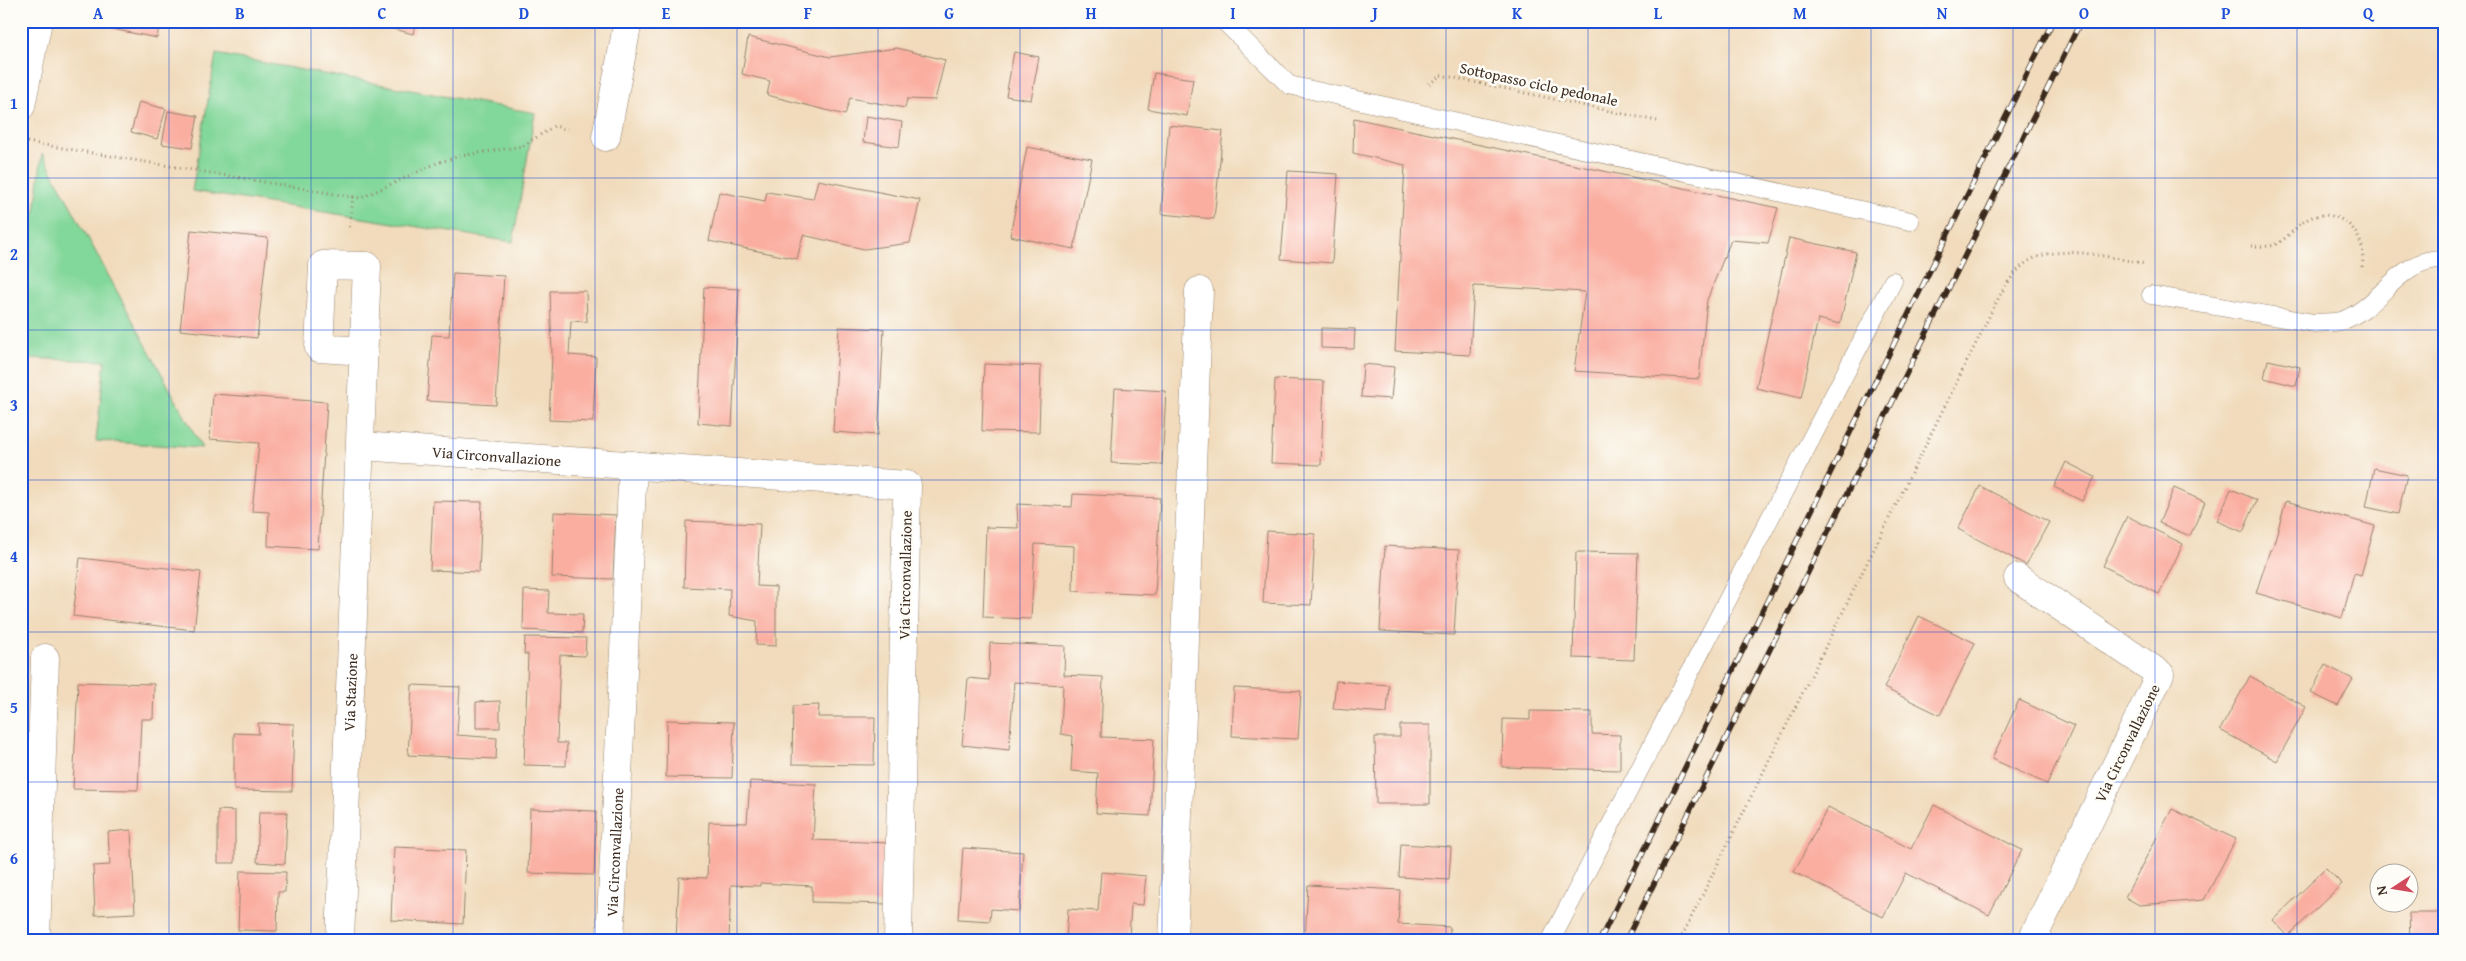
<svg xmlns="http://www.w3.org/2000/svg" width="2466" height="961" viewBox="0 0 2466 961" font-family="'Gentium Book Plus',serif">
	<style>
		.green { fill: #82d79a; stroke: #5e805c }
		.building { fill: #faaea0 }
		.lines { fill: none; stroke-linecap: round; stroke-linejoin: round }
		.service-casing { stroke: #96826d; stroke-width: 19 }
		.minor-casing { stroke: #96826d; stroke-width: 29 }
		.path { stroke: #96826d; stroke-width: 3; stroke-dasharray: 1 4; stroke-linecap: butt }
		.service { stroke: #fff; stroke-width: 18 }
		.minor { stroke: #fff; stroke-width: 28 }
		.rail-casing { stroke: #3b2a1e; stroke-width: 5.5 }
		.rail { stroke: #fdfcf7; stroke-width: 4; stroke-dasharray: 11; stroke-linecap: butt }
		.grid { fill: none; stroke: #1d4ed8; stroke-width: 1; stroke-opacity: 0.55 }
		.labels { text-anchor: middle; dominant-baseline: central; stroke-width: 5; stroke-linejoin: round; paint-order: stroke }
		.street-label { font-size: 15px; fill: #3b2a1e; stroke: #fdfcf7 }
		.neatline { fill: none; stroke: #1d4ed8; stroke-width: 2 }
		.grid-label { font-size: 16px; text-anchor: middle; font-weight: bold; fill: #1d4ed8 }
	</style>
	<rect width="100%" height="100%" fill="#fdfcf7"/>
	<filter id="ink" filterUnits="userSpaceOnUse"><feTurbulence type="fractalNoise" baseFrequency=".02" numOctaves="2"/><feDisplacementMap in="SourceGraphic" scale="10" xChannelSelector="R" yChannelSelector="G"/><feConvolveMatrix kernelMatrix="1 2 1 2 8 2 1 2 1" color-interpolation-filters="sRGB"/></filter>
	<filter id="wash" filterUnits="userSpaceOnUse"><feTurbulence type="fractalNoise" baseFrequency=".0096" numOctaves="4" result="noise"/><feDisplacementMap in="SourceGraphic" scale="20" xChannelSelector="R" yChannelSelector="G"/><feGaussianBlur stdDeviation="1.12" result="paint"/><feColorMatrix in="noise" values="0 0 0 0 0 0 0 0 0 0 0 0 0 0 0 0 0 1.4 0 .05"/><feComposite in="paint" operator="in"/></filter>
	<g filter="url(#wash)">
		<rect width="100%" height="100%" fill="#f1dbbc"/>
		<path class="green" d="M216,54l319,59 -22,129 -321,-51z
			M42,153l160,295 -106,-7 9,-80 -84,-3v-26z"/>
		<g id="blocks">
			<path class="building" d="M113,21h47l-3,17 -45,-9z
				M363,21h53l-3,13z
				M748,37l82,20 67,-9 48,12 -10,40 -28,-1 -2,9 -55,-10 -5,17 -78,-20 3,-14 -28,-7z
				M1014,52l25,5 -8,43 -25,-4z
				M1154,73l39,6 -6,37 -39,-7z
				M139,102l27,7 -9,30 -26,-7z
				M168,111l30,5 -6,32 -30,-4z
				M866,116l36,6 -3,25 -36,-5z
				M1354,118l18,4 406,86 -10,35 -37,-3 -24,60 -8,79 -125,-8 11,-79 -111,-6 -4,69 -75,-4 10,-186 -52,-12z
				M1169,125l54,6 -9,88 -53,-5z
				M1027,147l65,12 -18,90 -64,-13z
				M1288,171l50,3 -6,89 -51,-4z
				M818,180l102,20 -10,43 -46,6 -61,-14 -6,24 -88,-18 10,-49 46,9 2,-9 46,7z
				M191,230l77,8 -11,100 -77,-8z
				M1789,238l67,14 -16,72 -22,-5 -17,79 -45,-10z
				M453,273l51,3 -8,129 -69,-4 5,-66 17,1z
				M704,287l35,2 -7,137 -34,-3z
				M550,291h36l1,31 -16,-1 -2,34 27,2 -3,65 -44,-2 3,-65z
				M839,327l45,2 -6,106 -45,-3z
				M1321,328l34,1 -1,20 -33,-1z
				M2268,360l32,7 -4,19 -32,-8z
				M984,364l57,2 -2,66 -57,-1z
				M1363,364l31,3 -3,32 -30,-2z
				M1275,379l49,2 -3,84 -50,-2z
				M1115,388l51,3 -4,74 -51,-2z
				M213,394l114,8 -9,147 -50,-3 1,-34 -17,-1 7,-68 -49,-4z
				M2066,462l29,15 -13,24 -28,-14z
				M2374,468l33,7 -9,39 -32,-7z
				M1980,486l69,36 -23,43 -68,-36z
				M2174,488l31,14 -15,34 -31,-13z
				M2231,489l26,11 -14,32 -26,-11z
				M1073,494l87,4 -5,97 -82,-4 1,-45 -39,-2 -4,75 -48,-2 3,-90 32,1 -1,-24 55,3z
				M433,501l49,1 -3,70 -49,-2z
				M2286,501l89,25 -14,49 -7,-2 -12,45 -86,-25 14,-43h2z
				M554,512l62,3 -3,64 -61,-2z
				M2127,516l56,28 -24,50 -56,-28z
				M686,521l74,3 -3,62 19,1v59l-20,-1 1,-24 -28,-5 1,-27 -46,-2z
				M1267,531l48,3 -4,71 -48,-2z
				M1385,546l74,4 -5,85 -74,-4z
				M1576,552l62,1 -4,107 -61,-2z
				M80,558l121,14 -7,58 -121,-14z
				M524,590l25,1 -1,22 35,1 -1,19 -59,-3z
				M1919,616l56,27 -35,72 -56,-27z
				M525,637l61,1 -1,18 -25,-1 -3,88h10l-1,23 -42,-1 4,-111h-4z
				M990,643l75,3 -1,29 39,2 -2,60 53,2 -4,77 -54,-3 2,-40 -27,-2 2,-35 -12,-2 2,-49 -49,-3 -5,68 -47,-5 6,-67 21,2z
				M2325,665l28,14 -15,27 -27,-13z
				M2250,676l56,31 -29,54 -57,-31z
				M1336,681l53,4 -2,28 -54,-4z
				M78,682l76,2 -1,35h-12l-3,71 -65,-1z
				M412,685l48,2 -3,48 40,3 -1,21 -88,-4z
				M1234,688l67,3 -3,48 -66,-3z
				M2019,700l55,26 -27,58 -55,-25z
				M500,701v27h-24v-26z
				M819,705l-1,12h57l-1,48 -82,-1 1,-58z
				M1530,711l62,1v22l28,1v35l-118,-3 1,-48 27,1z
				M667,720l67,2 -2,56 -66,-1z
				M258,723l36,1 -2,67 -58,-1v-57l25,1z
				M1400,725h30v79h-54l-1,-67h25z
				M750,781l66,3 -3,56 76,3 -2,61 -75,-2v-16l-52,-3v3l-29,-1 -2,55h-53l3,-63 28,1 2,-56 38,1z
				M1934,805l88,45 -33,65 -83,-42 -23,44 -89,-45 34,-65 83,42z
				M530,809l66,2 -2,64 -66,-2z
				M2172,809l64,30 -32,61 -65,5 -14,-8z
				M218,810l17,1v52h-17z
				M259,812h28l-2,52 -28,-2z
				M21,822h3l3,118h-6z
				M131,830l4,83 -40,2 -2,-49 17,-1 -2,-33z
				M1401,844l50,3 -2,33 -50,-3z
				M394,847l72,3 -3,74 -72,-4z
				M963,848l60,4 -4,59 -28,-2 -1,12 -32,-2z
				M2326,868l16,16 -54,52 -15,-16z
				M240,871l46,1 -1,20h-7l-1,39 -39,-1z
				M1101,872l45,4 -3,29 -12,-1 -2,36h-63l2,-31 30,2z
				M1308,885l92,5 -2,34 52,3 -1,13h-144z
				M2409,913h30l1,27h-30z"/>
		</g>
	</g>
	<g filter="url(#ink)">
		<use href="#blocks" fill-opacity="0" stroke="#96826d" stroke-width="1"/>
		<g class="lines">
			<g class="service-casing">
				<path id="service" d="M1224,21l65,64 621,136
					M2151,295l163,28c8,-1 19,0 27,-2 40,-13 58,-65 104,-62
					M1551,940l342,-659"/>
			</g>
			<g class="minor-casing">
				<g id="minor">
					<path d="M21,106l17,-85"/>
					<path d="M606,137l22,-116"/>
					<path id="s1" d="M361,446l546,39 -9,455"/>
					<path d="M2018,578l142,96 -128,266"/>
					<path d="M36,940l9,-282"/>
					<path id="s2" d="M340,940l27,-674 -44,-1 -4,83 45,3"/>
					<path id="s3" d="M610,940l23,-475"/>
					<path d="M1173,940l26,-649"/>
				</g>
			</g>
			<path class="path" d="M1429,84l12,-9 216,46
				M27,142l326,55 -4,33
				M353,197l8,1 76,-35 23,-7 63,-10 31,-20 17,4
				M2251,246c6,0 17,1 23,-1 15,-6 26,-26 42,-29 31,-6 52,23 46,51
				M1680,940l302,-609c11,-21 21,-47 38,-63 28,-29 90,-10 126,-4"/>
			<use href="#service" class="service"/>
			<use href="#minor" class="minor"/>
			<g class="rail-casing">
				<path id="rail" d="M1600,940l453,-919
					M1626,940l455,-919"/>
			</g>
			<use href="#rail" class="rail"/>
		</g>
	</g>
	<path class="grid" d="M169,21v919M311,21v919M453,21v919M595,21v919M737,21v919M878,21v919M1020,21v919M1162,21v919M1304,21v919M1446,21v919M1588,21v919M1729,21v919M1871,21v919M2013,21v919M2155,21v919M2297,21v919M21,178h2424M21,330h2424M21,480h2424M21,632h2424M21,782h2424"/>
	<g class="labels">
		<g class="street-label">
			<text transform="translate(1539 84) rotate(12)">Sottopasso ciclo pedonale</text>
			<text stroke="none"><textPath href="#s1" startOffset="136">Via Circonvallazione</textPath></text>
			<text transform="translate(905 575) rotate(-89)">Via Circonvallazione</text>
			<text stroke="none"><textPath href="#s2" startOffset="248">Via Stazione</textPath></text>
			<text transform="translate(2127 743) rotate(-64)">Via Circonvallazione</text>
			<text stroke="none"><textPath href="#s3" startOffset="88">Via Circonvallazione</textPath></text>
		</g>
	</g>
	<rect width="2466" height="961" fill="none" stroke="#fdfcf7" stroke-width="55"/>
	<g transform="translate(2394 888) rotate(258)"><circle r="24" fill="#fdfcf7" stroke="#afa8a0"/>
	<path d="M0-4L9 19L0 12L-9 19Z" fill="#d1495b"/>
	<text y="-8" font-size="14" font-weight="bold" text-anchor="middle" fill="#3b2a1e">N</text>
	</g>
	<rect x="28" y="28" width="2410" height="906" class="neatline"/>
	<g class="grid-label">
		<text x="98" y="19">A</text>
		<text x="240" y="19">B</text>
		<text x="382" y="19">C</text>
		<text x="524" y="19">D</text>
		<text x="666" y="19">E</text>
		<text x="808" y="19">F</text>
		<text x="949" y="19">G</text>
		<text x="1091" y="19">H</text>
		<text x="1233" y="19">I</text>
		<text x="1375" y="19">J</text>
		<text x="1517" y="19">K</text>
		<text x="1658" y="19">L</text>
		<text x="1800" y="19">M</text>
		<text x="1942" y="19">N</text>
		<text x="2084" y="19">O</text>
		<text x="2226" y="19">P</text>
		<text x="2368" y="19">Q</text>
		<text x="14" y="109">1</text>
		<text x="14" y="260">2</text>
		<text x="14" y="411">3</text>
		<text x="14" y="562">4</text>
		<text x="14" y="713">5</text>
		<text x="14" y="864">6</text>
	</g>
</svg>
